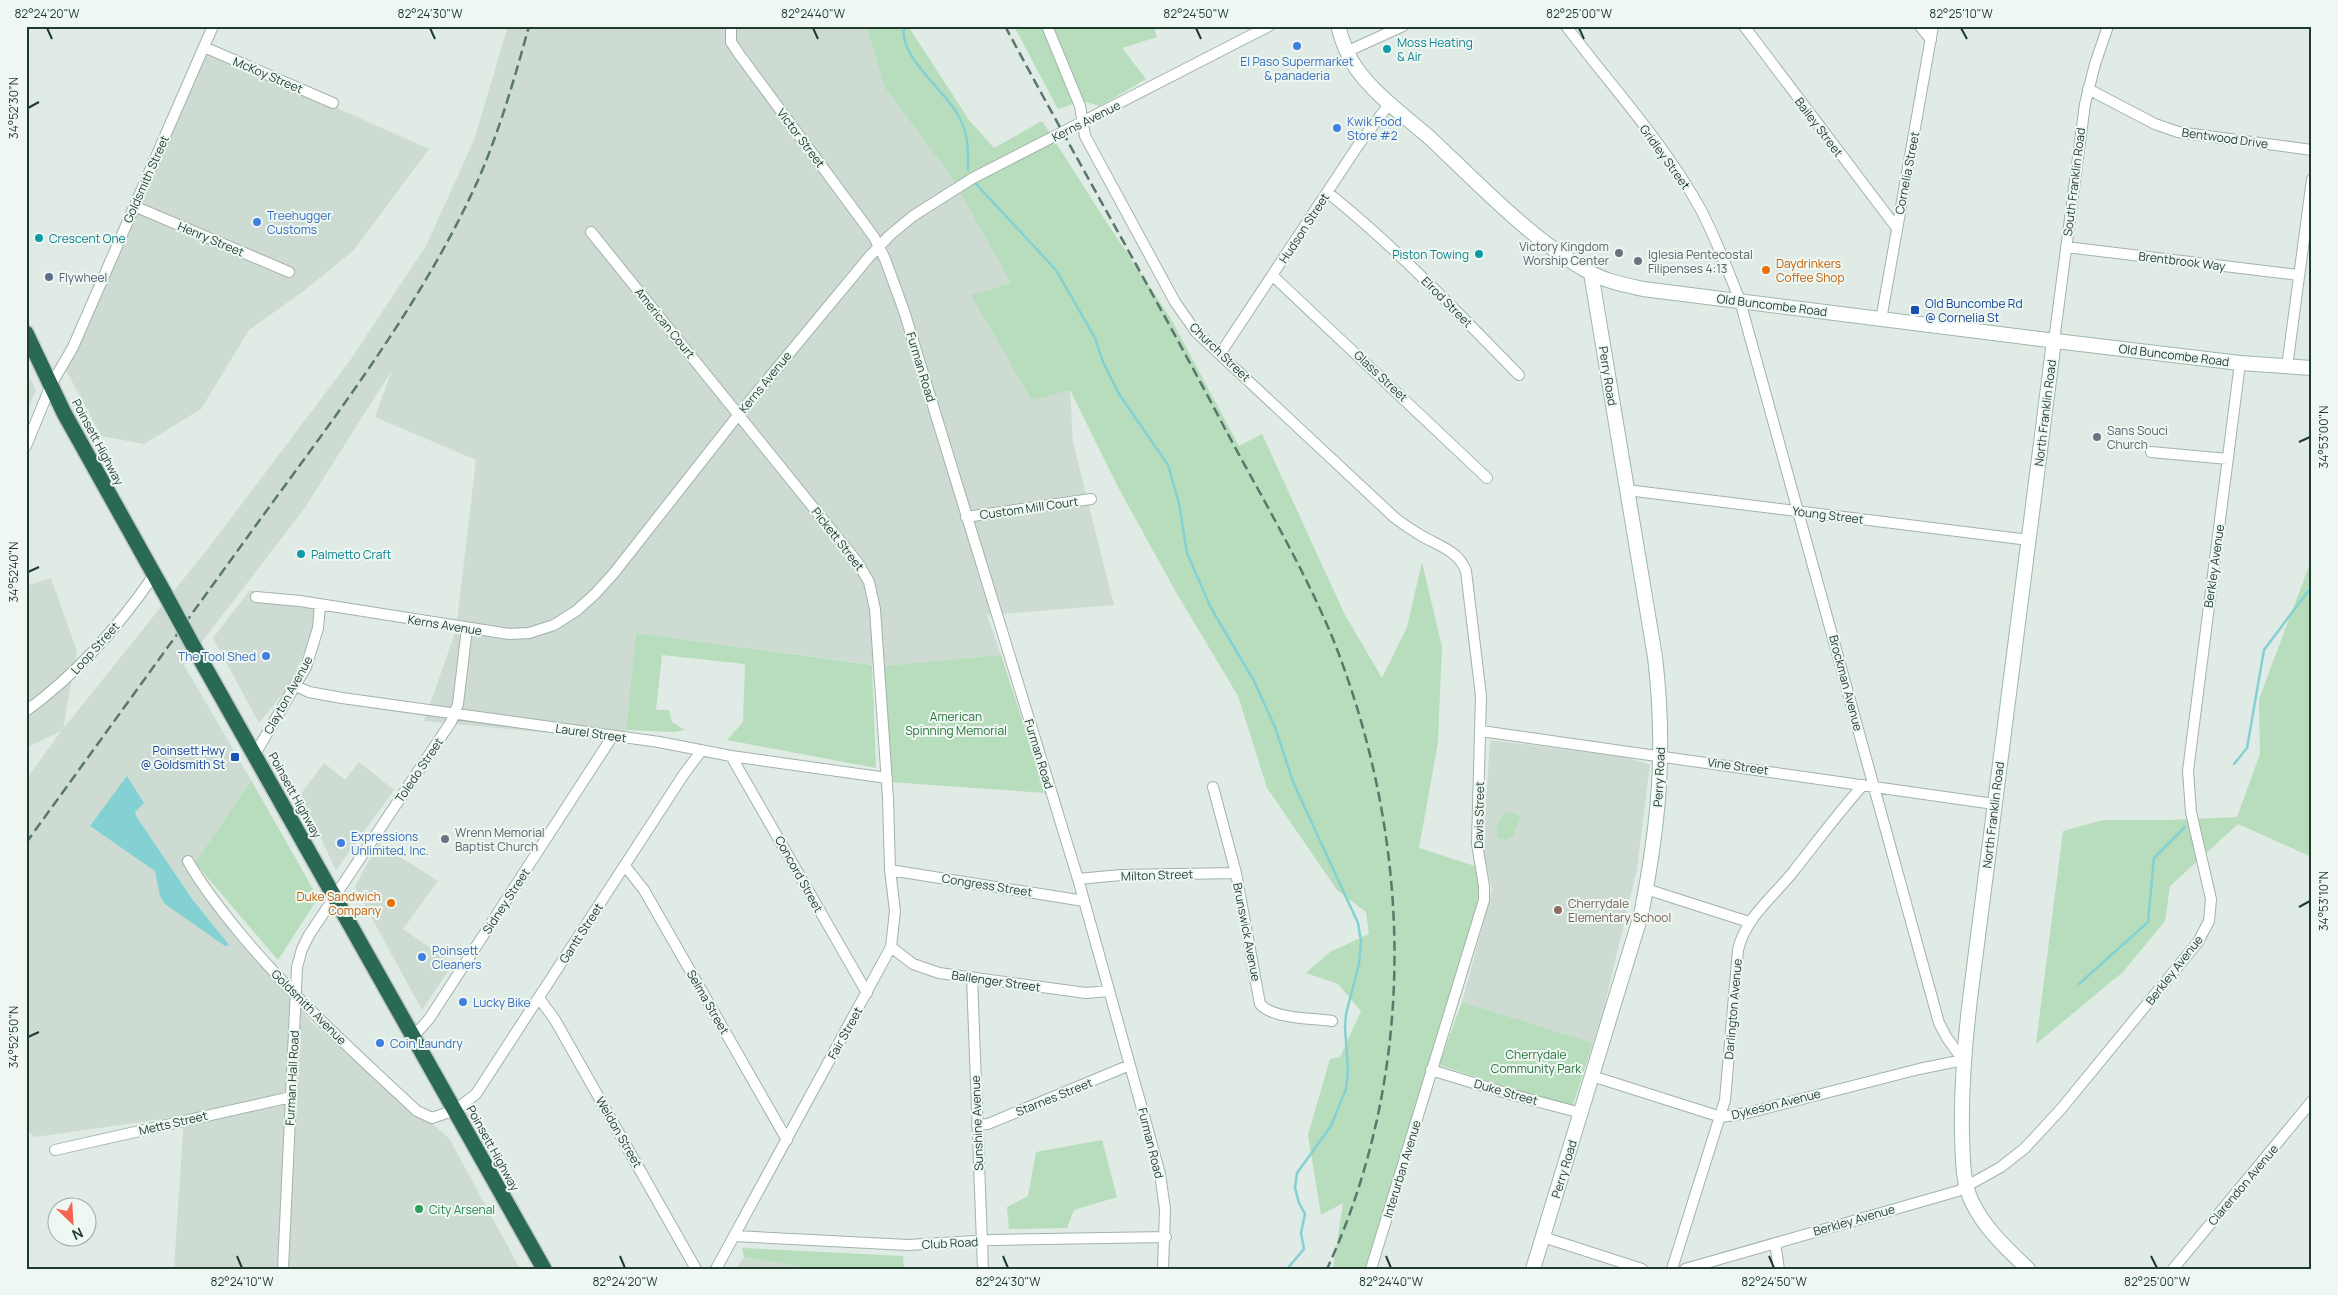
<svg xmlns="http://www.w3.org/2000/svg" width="2338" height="1295" viewBox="0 0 2338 1295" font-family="Manrope,sans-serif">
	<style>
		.built { fill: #cddbd3 }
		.green { fill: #b7ddbc }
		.water { fill: #84d1d3 }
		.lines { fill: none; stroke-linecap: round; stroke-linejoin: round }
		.stream { stroke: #84d1d3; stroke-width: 2.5 }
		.street-casing { stroke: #a2b3aa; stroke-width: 12 }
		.secondary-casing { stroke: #9db7aa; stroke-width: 16 }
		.highway-casing { stroke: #c0c8c5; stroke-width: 18 }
		.street { stroke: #fff; stroke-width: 10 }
		.secondary { stroke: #fff; stroke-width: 14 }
		.highway { stroke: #2a6953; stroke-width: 15 }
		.rail { stroke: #5a776b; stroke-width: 2.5; stroke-dasharray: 10 5; stroke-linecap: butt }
		.highway-bridge-casing { stroke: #c0c8c5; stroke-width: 18; stroke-linecap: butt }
		.highway-bridge { stroke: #2a6953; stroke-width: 15 }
		.ticks { fill: none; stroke: #1f3b30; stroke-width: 2 }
		.shop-dot { fill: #3f7fe0; stroke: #eff7f2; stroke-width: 2 }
		.culture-dot { fill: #0f9aa8; stroke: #eff7f2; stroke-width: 2 }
		.worship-dot { fill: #6b7280; stroke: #eff7f2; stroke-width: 2 }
		.food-dot { fill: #e8710a; stroke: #eff7f2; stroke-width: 2 }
		.service-dot { fill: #5c6f8a; stroke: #eff7f2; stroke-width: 2 }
		.transit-dot { fill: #1a4fb4; stroke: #eff7f2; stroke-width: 2 }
		.education-dot { fill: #8d6e63; stroke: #eff7f2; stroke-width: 2 }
		.leisure-dot { fill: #2e9e5b; stroke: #eff7f2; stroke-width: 2 }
		.labels { text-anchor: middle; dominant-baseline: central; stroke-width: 4; stroke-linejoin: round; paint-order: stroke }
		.culture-label { font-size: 12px; fill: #0d838f; stroke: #eff7f2; text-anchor: start }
		.shop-label { font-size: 12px; fill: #366cbe; stroke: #eff7f2; text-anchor: start }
		.street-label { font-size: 12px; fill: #1f3b30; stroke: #eff7f2 }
		.worship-label { font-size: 12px; fill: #5b616d; stroke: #eff7f2; text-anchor: start }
		.food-label { font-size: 12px; fill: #c56008; stroke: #eff7f2; text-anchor: start }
		.service-label { font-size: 12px; fill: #4e5e75; stroke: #eff7f2; text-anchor: start }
		.transit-label { font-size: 12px; fill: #164399; stroke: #eff7f2; text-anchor: start }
		.park-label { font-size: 12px; fill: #28743b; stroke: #eff7f2 }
		.education-label { font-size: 12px; fill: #785e54; stroke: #eff7f2; text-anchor: start }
		.leisure-label { font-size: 12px; fill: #27864d; stroke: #eff7f2; text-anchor: start }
		.neatline { fill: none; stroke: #1f3b30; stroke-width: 2 }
		.ticks-label { font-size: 12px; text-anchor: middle; fill: #1f3b30 }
	</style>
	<rect width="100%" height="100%" fill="#dfebe4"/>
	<path class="built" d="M508,26h358l19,62 65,87 61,108 -39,12 98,95 3,53 41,162 -127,10 14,40 -118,11 -247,-33 -11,107 -201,-19 32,-91 20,-170 -101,-43 17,-47 -88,139 -120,156 67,115 -56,83 115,158 139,117 71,131h-346l10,-153 -149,21 -9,-8v-349l35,-49 -35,17v-162l25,-8 26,73 -14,78 147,-183 141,-187 75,-113 48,-106z
		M207,50l222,99 -75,101 -49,40 -56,40 -48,79 -57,35 -43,-8 -36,-68z
		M26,371l10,19 -10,24z
		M250,590l73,18 -33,77 -31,38 -46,-85z
		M1490,740l135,17 25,8 -13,104 -34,143 -10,31 -131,-41 30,-112 -9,-42z
		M359,762l35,28 -58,80 -36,-75 24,-32 21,17z
		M378,843l60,38 -35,48 50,35 -31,46 -67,-123z
		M744,1257l71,10v2h-79z"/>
	<path class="green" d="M866,26h42l61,94 25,28 48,-27 63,99 66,99 68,127 23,-12 83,181 37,63 25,-51 15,-65 20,85 -4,95 -19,106 56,18c9,30 -4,61 -11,90l-96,313h-35l10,-66 -22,12 -13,-80 22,-76 10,-2 21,-46 -23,-27 -32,-11 24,-21 39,-18 -3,-22 -29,-22 -70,-102 -29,-92 -61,-102 -59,-107 -48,-97 -38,10 -61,-105 40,-12 -61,-108 -65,-87z
		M1014,26h140l3,11 -35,11 24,31 -46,27 -18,-5 -24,8z
		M2312,558v299l-74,-33 -68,62 -5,35 -42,51 -87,72 27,-213 40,-11h65l69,-3 23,-63 -1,-55z
		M636,633l236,32 4,103 -149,-28 16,-18 2,-58 -83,-9 -6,55h13l3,12 13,8 -11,2 -48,-2z
		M1001,655l45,138 -156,-11 -7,-116z
		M251,780l67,118 -40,62 -83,-97z
		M1512,812l8,4 -6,17 2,2 -11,5 -7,-2c-5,-10 2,-17 6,-25z
		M1462,1002l131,41 -21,65 -133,-43z
		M1102,1140l15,57 -43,13 -7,18 -58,1 -2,-22 21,-11 8,-44z
		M742,1248l161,8 1,13h-89l-71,-12z"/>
	<path class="water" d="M127,776l17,27 -9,9 1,4 56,83 37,46 -4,1 -60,-42 -5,-8 -5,-25 -65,-45z"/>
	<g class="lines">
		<path class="stream" d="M904,26c-6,33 45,66 57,95 8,16 7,32 7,49
			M975,183l81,87 39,68 8,24 16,32 49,71 11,38 8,50 24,55 43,73 21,46 18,55 65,141 3,18 -2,23 -13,50 -1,13 3,43 -2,19 -15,37 -34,47 -2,15 4,15 6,11 -4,19 3,16 -17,20
			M2234,764l13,-16 17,-98 48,-64
			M2079,984l69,-62 6,-64 31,-31"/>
		<g class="street-casing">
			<path id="street" d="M731,26v16l8,12 135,183 11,22 19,52 174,568 68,244 14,51 5,35 -2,60
				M1047,26l33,80 5,30 90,166 21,30 198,185c7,6 15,11 23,16 18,12 41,16 49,38l15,125 -4,148 7,42v14l-113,369
				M1566,26c45,60 99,118 135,184 15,29 27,60 39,91l199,722 8,15 16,22 -44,9 -172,44 -26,4 -129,-41
				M1744,26l152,201
				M1920,26l11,14
				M204,47l129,56
				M1346,52l57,-26
				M2088,89l67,35 23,8 134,18
				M1327,192c69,55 130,120 192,183
				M134,206l155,66
				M591,232l267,331 11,19 6,27 13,189 2,72 5,41 -4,36 -175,322
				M2066,247l232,28
				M1273,276l214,202
				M1881,320l52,-294
				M2054,341l31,-237 10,-40 13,-38
				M1220,354l139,-210 31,-41
				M2287,367l25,-188
				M26,446l25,-61 22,-38 140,-321
				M2151,452l77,7
				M1627,490l402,50
				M966,517l125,-18
				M256,597l44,4 209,33 20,-1 25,-8 22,-14 19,-17 19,-21 125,-159 130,-157 20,-21 24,-20 60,-38 296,-152
				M296,686l13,6 33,6 317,44 72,14 156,22
				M26,711c51,-37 93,-85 128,-136
				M1481,731l513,73
				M255,754l51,-87 12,-39 2,-23
				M731,756l136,237
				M1213,787l23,86 24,131c13,15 52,14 72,17
				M188,861c15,27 36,53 56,77 53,63 113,117 173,173l15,7 23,-8 21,-16 208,-320 18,-24
				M625,866l19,24 143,250
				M890,870l194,31
				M1078,879l43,-4 115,-2
				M1646,889l103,33
				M891,947l22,17 26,9 147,20 22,-2
				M972,977l11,292
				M539,998l16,22 141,249
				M413,1037l16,-18 183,-282
				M1431,1070l75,23 75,20
				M977,1125l11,-1 142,-59
				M55,1150l236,-53
				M735,1236l173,9 85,-5 173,-3
				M1543,1237l99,32
				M1775,1243l4,26
				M283,1269l14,-302 5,-18 7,-14 142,-213 7,-18 9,-76
				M1672,1269l53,-169 13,-150c7,-32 35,-53 55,-78 23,-29 45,-59 70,-87
				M1685,1269l273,-78 43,-24 24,-19 36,-39 137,-167 11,-21 2,-22 -20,-87 -3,-41 52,-408
				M2173,1269l139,-168"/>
		</g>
		<g class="secondary-casing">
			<path id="secondary" d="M1338,26c4,15 9,29 18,42 19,27 49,48 74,70 50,47 99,100 159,134 16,9 36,13 54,17l421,53 176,21 72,5
				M1533,1269l108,-354c18,-91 25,-166 14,-258l-64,-384
				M2028,1269c-21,-20 -43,-40 -56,-67 -10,-20 -9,-45 -10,-67 -1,-49 3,-96 9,-144l83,-650"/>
		</g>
		<g class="highway-casing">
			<path id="highway" d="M26,333l38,80 101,181
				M202,662l342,607"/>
		</g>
		<use href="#street" class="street"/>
		<use href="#secondary" class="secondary"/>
		<use href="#highway" class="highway"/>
		<path class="rail" d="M1005,26c71,133 147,264 217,397 37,70 81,143 111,216 80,202 86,430 -6,630
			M26,843c76,-105 152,-210 228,-315 81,-112 168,-223 225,-350 21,-49 36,-101 50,-152"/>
		<g class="highway-bridge-casing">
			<path id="highway-bridge" d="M165,594l37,68"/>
		</g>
		<use href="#highway-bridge" class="highway-bridge"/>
	</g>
	<path class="ticks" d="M47,28l5,11M430,28l5,11M813,28l5,11M1196,28l5,11M1579,28l5,11M1961,28l6,11M28,108l11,-6M2299,442l11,-5M28,572l11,-5M2299,907l11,-6M28,1037l11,-5M237,1256l5,12M620,1256l5,12M1003,1256l5,12M1386,1256l5,12M1769,1256l5,12M2151,1256l6,12"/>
	<g class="shop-dot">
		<circle cx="1297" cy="46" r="5"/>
		<circle cx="1337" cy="128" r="5"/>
		<circle cx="257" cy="222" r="5"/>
		<circle cx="266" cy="656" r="5"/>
		<circle cx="341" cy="843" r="5"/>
		<circle cx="422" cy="957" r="5"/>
		<circle cx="463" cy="1002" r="5"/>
		<circle cx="380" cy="1043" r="5"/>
	</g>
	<g class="culture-dot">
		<circle cx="1387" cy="49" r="5"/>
		<circle cx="39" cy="238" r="5"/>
		<circle cx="1479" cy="254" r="5"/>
		<circle cx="301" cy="554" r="5"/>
	</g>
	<g class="worship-dot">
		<circle cx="1619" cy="253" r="5"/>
		<circle cx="1638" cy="261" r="5"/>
		<circle cx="2097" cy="437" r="5"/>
		<circle cx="445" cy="839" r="5"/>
	</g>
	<g class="food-dot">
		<circle cx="1766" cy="270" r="5"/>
		<circle cx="391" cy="903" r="5"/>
	</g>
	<circle class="service-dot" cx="49" cy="277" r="5"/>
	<g class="transit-dot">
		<rect x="1910" y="305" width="10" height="10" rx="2.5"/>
		<rect x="230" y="752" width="10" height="10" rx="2.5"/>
	</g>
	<circle class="education-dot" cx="1558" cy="910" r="5"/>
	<circle class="leisure-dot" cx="419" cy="1209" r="5"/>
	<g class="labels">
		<g class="culture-label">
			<text x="1397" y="42">Moss Heating<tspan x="1397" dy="14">&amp; Air</tspan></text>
			<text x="49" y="238">Crescent One</text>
			<text x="1469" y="254" text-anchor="end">Piston Towing</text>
			<text x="311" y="554">Palmetto Craft</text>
		</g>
		<g class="shop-label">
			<text x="1297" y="61" text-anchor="middle">El Paso Supermarket<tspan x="1297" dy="14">&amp; panaderia</tspan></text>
			<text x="1347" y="121">Kwik Food<tspan x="1347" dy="14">Store #2</tspan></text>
			<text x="267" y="215">Treehugger<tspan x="267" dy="14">Customs</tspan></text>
			<text x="256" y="656" text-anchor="end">The Tool Shed</text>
			<text x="351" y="836">Expressions<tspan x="351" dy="14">Unlimited, Inc.</tspan></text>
			<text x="432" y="950">Poinsett<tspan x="432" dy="14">Cleaners</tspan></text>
			<text x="473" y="1002">Lucky Bike</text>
			<text x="390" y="1043">Coin Laundry</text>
		</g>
		<g class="street-label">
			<text transform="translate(268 75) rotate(23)">McKoy Street</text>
			<text transform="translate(1086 121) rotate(-27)">Kerns Avenue</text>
			<text transform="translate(1819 127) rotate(53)">Bailey Street</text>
			<text transform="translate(801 138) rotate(53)">Victor Street</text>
			<text transform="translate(2225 138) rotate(8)">Bentwood Drive</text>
			<text transform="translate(1665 157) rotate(54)">Gridley Street</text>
			<text transform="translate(1907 173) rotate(-79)">Cornelia Street</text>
			<text transform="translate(146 179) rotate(-66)">Goldsmith Street</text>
			<text transform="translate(2074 182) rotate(-83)">South Franklin Road</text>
			<text transform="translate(1304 228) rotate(-57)">Hudson Street</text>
			<text transform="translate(211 239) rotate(23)">Henry Street</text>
			<text transform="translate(2182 261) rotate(7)">Brentbrook Way</text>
			<text transform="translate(1447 302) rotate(45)">Elrod Street</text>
			<text transform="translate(1772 305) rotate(7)">Old Buncombe Road</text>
			<text transform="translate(665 323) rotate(51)">American Court</text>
			<text transform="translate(1220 352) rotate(44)">Church Street</text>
			<text transform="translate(2174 355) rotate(7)">Old Buncombe Road</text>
			<text transform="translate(921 367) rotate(73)">Furman Road</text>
			<text transform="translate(1381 376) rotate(43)">Glass Street</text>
			<text transform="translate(1608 376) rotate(81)">Perry Road</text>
			<text transform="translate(765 382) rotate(-51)">Kerns Avenue</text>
			<text transform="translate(2045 413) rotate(-83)">North Franklin Road</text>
			<text transform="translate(98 442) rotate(62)">Poinsett Highway</text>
			<text transform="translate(1029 508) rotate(-8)">Custom Mill Court</text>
			<text transform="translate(1828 515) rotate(7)">Young Street</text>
			<text transform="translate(838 539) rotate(52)">Pickett Street</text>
			<text transform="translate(2214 566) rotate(-82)">Berkley Avenue</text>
			<text transform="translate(445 625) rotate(9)">Kerns Avenue</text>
			<text transform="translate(95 648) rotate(-48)">Loop Street</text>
			<text transform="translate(1846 683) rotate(75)">Brockman Avenue</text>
			<text transform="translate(288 695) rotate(-61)">Clayton Avenue</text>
			<text transform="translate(591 733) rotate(8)">Laurel Street</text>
			<text transform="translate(1039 754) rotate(73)">Furman Road</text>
			<text transform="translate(1738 766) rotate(8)">Vine Street</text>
			<text transform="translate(419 770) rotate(-56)">Toledo Street</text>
			<text transform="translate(1659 777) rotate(-87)">Perry Road</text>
			<text transform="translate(295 795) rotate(61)">Poinsett Highway</text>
			<text transform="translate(1479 815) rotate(-89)">Davis Street</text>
			<text transform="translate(1993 815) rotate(-83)">North Franklin Road</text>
			<text transform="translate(799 874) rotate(61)">Concord Street</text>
			<text transform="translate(1157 875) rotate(-2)">Milton Street</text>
			<text transform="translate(987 885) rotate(9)">Congress Street</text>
			<text transform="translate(506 901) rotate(-57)">Sidney Street</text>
			<text transform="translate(1247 932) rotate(79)">Brunswick Avenue</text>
			<text transform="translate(581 933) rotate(-57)">Gantt Street</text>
			<text transform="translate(2174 970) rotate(-52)">Berkley Avenue</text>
			<text transform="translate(996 981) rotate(8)">Ballenger Street</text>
			<text transform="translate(708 1002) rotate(60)">Selma Street</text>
			<text transform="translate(309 1007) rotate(45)">Goldsmith Avenue</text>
			<text transform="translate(1733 1009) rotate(-85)">Darlington Avenue</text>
			<text transform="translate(845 1033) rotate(-61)">Fair Street</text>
			<text transform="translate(292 1078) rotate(-87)">Furman Hall Road</text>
			<text transform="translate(1506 1092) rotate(16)">Duke Street</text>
			<text transform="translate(1054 1097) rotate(-22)">Starnes Street</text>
			<text transform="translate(1776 1104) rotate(-14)">Dykeson Avenue</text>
			<text transform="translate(173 1123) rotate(-13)">Metts Street</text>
			<text transform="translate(977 1123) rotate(-92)">Sunshine Avenue</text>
			<text transform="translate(619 1132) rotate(60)">Weldon Street</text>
			<text transform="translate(1151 1143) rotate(76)">Furman Road</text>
			<text transform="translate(493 1148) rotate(61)">Poinsett Highway</text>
			<text transform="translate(1402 1169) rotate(-73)">Interurban Avenue</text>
			<text transform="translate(1564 1169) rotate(-73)">Perry Road</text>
			<text transform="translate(2243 1185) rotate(-50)">Clarendon Avenue</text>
			<text transform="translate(1854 1220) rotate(-16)">Berkley Avenue</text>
			<text transform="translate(950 1243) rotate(-3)">Club Road</text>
		</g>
		<g class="worship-label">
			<text x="1609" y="246" text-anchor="end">Victory Kingdom<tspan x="1609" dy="14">Worship Center</tspan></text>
			<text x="1648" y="254">Iglesia Pentecostal<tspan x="1648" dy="14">Filipenses 4:13</tspan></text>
			<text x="2107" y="430">Sans Souci<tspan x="2107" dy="14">Church</tspan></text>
			<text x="455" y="832">Wrenn Memorial<tspan x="455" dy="14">Baptist Church</tspan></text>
		</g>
		<g class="food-label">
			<text x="1776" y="263">Daydrinkers<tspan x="1776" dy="14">Coffee Shop</tspan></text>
			<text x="381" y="896" text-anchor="end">Duke Sandwich<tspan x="381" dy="14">Company</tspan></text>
		</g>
		<g class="service-label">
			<text x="59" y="277">Flywheel</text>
		</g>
		<g class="transit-label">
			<text x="1925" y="303">Old Buncombe Rd<tspan x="1925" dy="14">@ Cornelia St</tspan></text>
			<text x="225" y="750" text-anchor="end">Poinsett Hwy<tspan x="225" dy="14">@ Goldsmith St</tspan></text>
		</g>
		<g class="park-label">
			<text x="956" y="716">American<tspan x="956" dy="14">Spinning Memorial</tspan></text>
			<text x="1536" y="1054">Cherrydale<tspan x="1536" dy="14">Community Park</tspan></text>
		</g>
		<g class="education-label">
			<text x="1568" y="903">Cherrydale<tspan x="1568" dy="14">Elementary School</tspan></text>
		</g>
		<g class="leisure-label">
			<text x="429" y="1209">City Arsenal</text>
		</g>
	</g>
	<rect width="2338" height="1295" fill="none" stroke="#eff7f2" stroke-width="55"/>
	<g transform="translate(72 1222) rotate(155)"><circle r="24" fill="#eff7f2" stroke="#9caca4"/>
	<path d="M0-4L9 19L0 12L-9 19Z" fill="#f76351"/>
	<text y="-8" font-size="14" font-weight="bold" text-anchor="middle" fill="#1f3b30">N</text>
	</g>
	<rect x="28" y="28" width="2282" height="1240" class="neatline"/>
	<g class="ticks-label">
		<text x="47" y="18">82°24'20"W</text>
		<text x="430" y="18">82°24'30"W</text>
		<text x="813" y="18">82°24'40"W</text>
		<text x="1196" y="18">82°24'50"W</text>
		<text x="1579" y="18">82°25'00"W</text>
		<text x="1961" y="18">82°25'10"W</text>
		<text transform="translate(14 108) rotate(-90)" y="4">34°52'30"N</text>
		<text transform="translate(2324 437) rotate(-90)" y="4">34°53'00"N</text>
		<text transform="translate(14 572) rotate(-90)" y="4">34°52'40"N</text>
		<text transform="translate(2324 901) rotate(-90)" y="4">34°53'10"N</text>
		<text transform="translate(14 1037) rotate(-90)" y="4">34°52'50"N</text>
		<text x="242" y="1286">82°24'10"W</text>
		<text x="625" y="1286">82°24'20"W</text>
		<text x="1008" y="1286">82°24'30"W</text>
		<text x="1391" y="1286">82°24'40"W</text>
		<text x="1774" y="1286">82°24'50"W</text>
		<text x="2157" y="1286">82°25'00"W</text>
	</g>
</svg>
